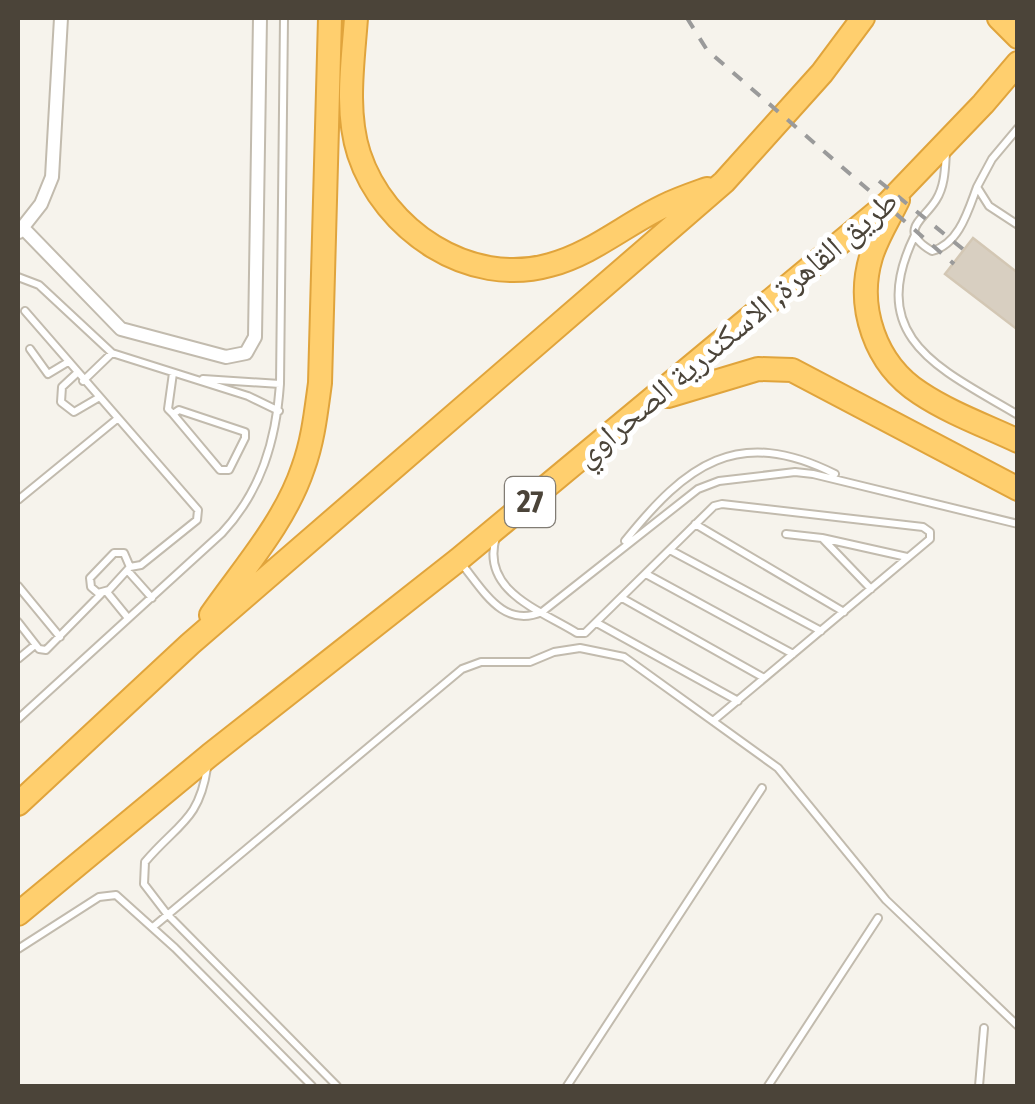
<svg xmlns="http://www.w3.org/2000/svg" width="1035" height="1104" viewBox="0 0 1035 1104" font-family="'Fira Sans Condensed','Noto Naskh Arabic',sans-serif">
	<style>
		.building { fill: #d8cfc1; stroke: #d3c7b4; stroke-width: 2.5 }
		.lines { fill: none; stroke-linecap: round; stroke-linejoin: round }
		.lane-casing { stroke: #c2bbae; stroke-width: 10 }
		.street-casing { stroke: #c2bbae; stroke-width: 16 }
		.highway-casing { stroke: #e0a43c; stroke-width: 26 }
		.lane { stroke: #fff; stroke-width: 6 }
		.street { stroke: #fff; stroke-width: 12 }
		.highway { stroke: #ffcf6e; stroke-width: 22 }
		.rail { stroke: #9a9a9a; stroke-width: 4; stroke-dasharray: 12 12; stroke-linecap: butt }
		.labels { text-anchor: middle; dominant-baseline: central; stroke-width: 10; stroke-linejoin: round; paint-order: stroke }
		.shield { fill: #fff; stroke: #817c74; stroke-width: 2.5 }
		.shield-label { font-size: 30px; font-weight: bold; fill: #4b4439 }
		.street-label { font-size: 32px; fill: #4b4439; stroke: #fff }
	</style>
	<rect width="100%" height="100%" fill="#f6f3ec"/>
	<path class="building" d="M973,238l45,35v57l-73,-56z"/>
	<g class="lines">
		<g class="lane-casing">
			<path id="lane" d="M1018,128l-26,31 -15,28 12,19 29,19
				M946,152c-1,16 -1,34 -10,48 -13,21 -39,30 -4,51 27,-7 36,-40 45,-64
				M915,235c-51,104 26,134 103,180
				M18,277l21,8 73,68 136,43 31,15
				M25,311l173,199 -1,10 -56,45 -11,2
				M30,349l18,25 20,-12
				M77,373l-15,14 -1,15 13,10 24,-14
				M203,379l77,5
				M83,381l29,-28
				M173,414l6,-4 66,22v6l-16,32h-9l-47,-56 -5,-5 5,-36
				M18,500l99,-81
				M695,524l149,88
				M786,534l36,4 85,19
				M496,537c-16,54 44,73 81,96h8l129,-127 8,-2 201,23 7,5v7l-217,182
				M823,539l48,50
				M625,541c61,-76 112,-116 210,-67
				M670,550l151,81
				M114,553h10l6,14 -21,23 -11,3 -7,-6 -1,-9z
				M460,562c23,27 42,67 82,50l156,-123 21,-8 76,-9 18,2 205,50
				M128,571l24,27
				M646,574l147,80
				M18,586l42,51
				M106,591l22,27
				M622,598l142,80
				M18,622l21,27 7,1 55,-56
				M597,623l141,78
				M18,659l17,-14
				M18,719l204,-186c39,-42 54,-92 58,-149l4,-366
				M207,768c-8,53 -30,56 -62,94l-1,22 23,30 170,172
				M153,927l309,-258 19,-7h49l24,-10 26,-4 44,9 154,111 108,132 132,126
				M18,949l81,-52 17,-2 59,53 137,138
				M567,1086l195,-298
				M768,1086l110,-168
				M979,1086l5,-58"/>
		</g>
		<g class="street-casing">
			<path id="street" d="M23,228l98,101 105,28 20,-4 9,-16 5,-319
				M19,232l22,-28 11,-27 9,-159"/>
		</g>
		<g class="highway-casing">
			<path id="highway" d="M356,18c-3,43 -11,93 3,136 25,76 110,134 191,111 42,-11 76,-41 114,-59 14,-7 29,-12 43,-17
				M999,18l19,19
				M898,200c-9,19 -21,37 -27,57 -15,50 4,107 49,136 30,20 66,33 98,48
				M668,396l90,-27 34,1 226,119
				M211,615c32,-46 74,-93 92,-147 10,-27 13,-56 17,-85l10,-365
				M18,804l172,-160 534,-462 98,-109 41,-55
				M18,914l192,-159 248,-195 430,-357 95,-99 35,-41"/>
		</g>
		<use href="#lane" class="lane"/>
		<use href="#street" class="street"/>
		<use href="#highway" class="highway"/>
		<path class="rail" d="M687,18l20,32 247,214
			M879,181l85,69"/>
	</g>
	<g class="labels">
		<rect class="shield" x="505" y="477" width="50" height="50" rx="8"/>
		<g class="shield-label">
			<text x="530" y="502">27</text>
		</g>
		<g class="street-label">
			<text transform="translate(736 328) rotate(-40)">طريق القاهرة, الاسكندرية الصحراوي</text>
		</g>
	</g>
	<rect width="1035" height="1104" fill="none" stroke="#4b4439" stroke-width="40"/>
</svg>
